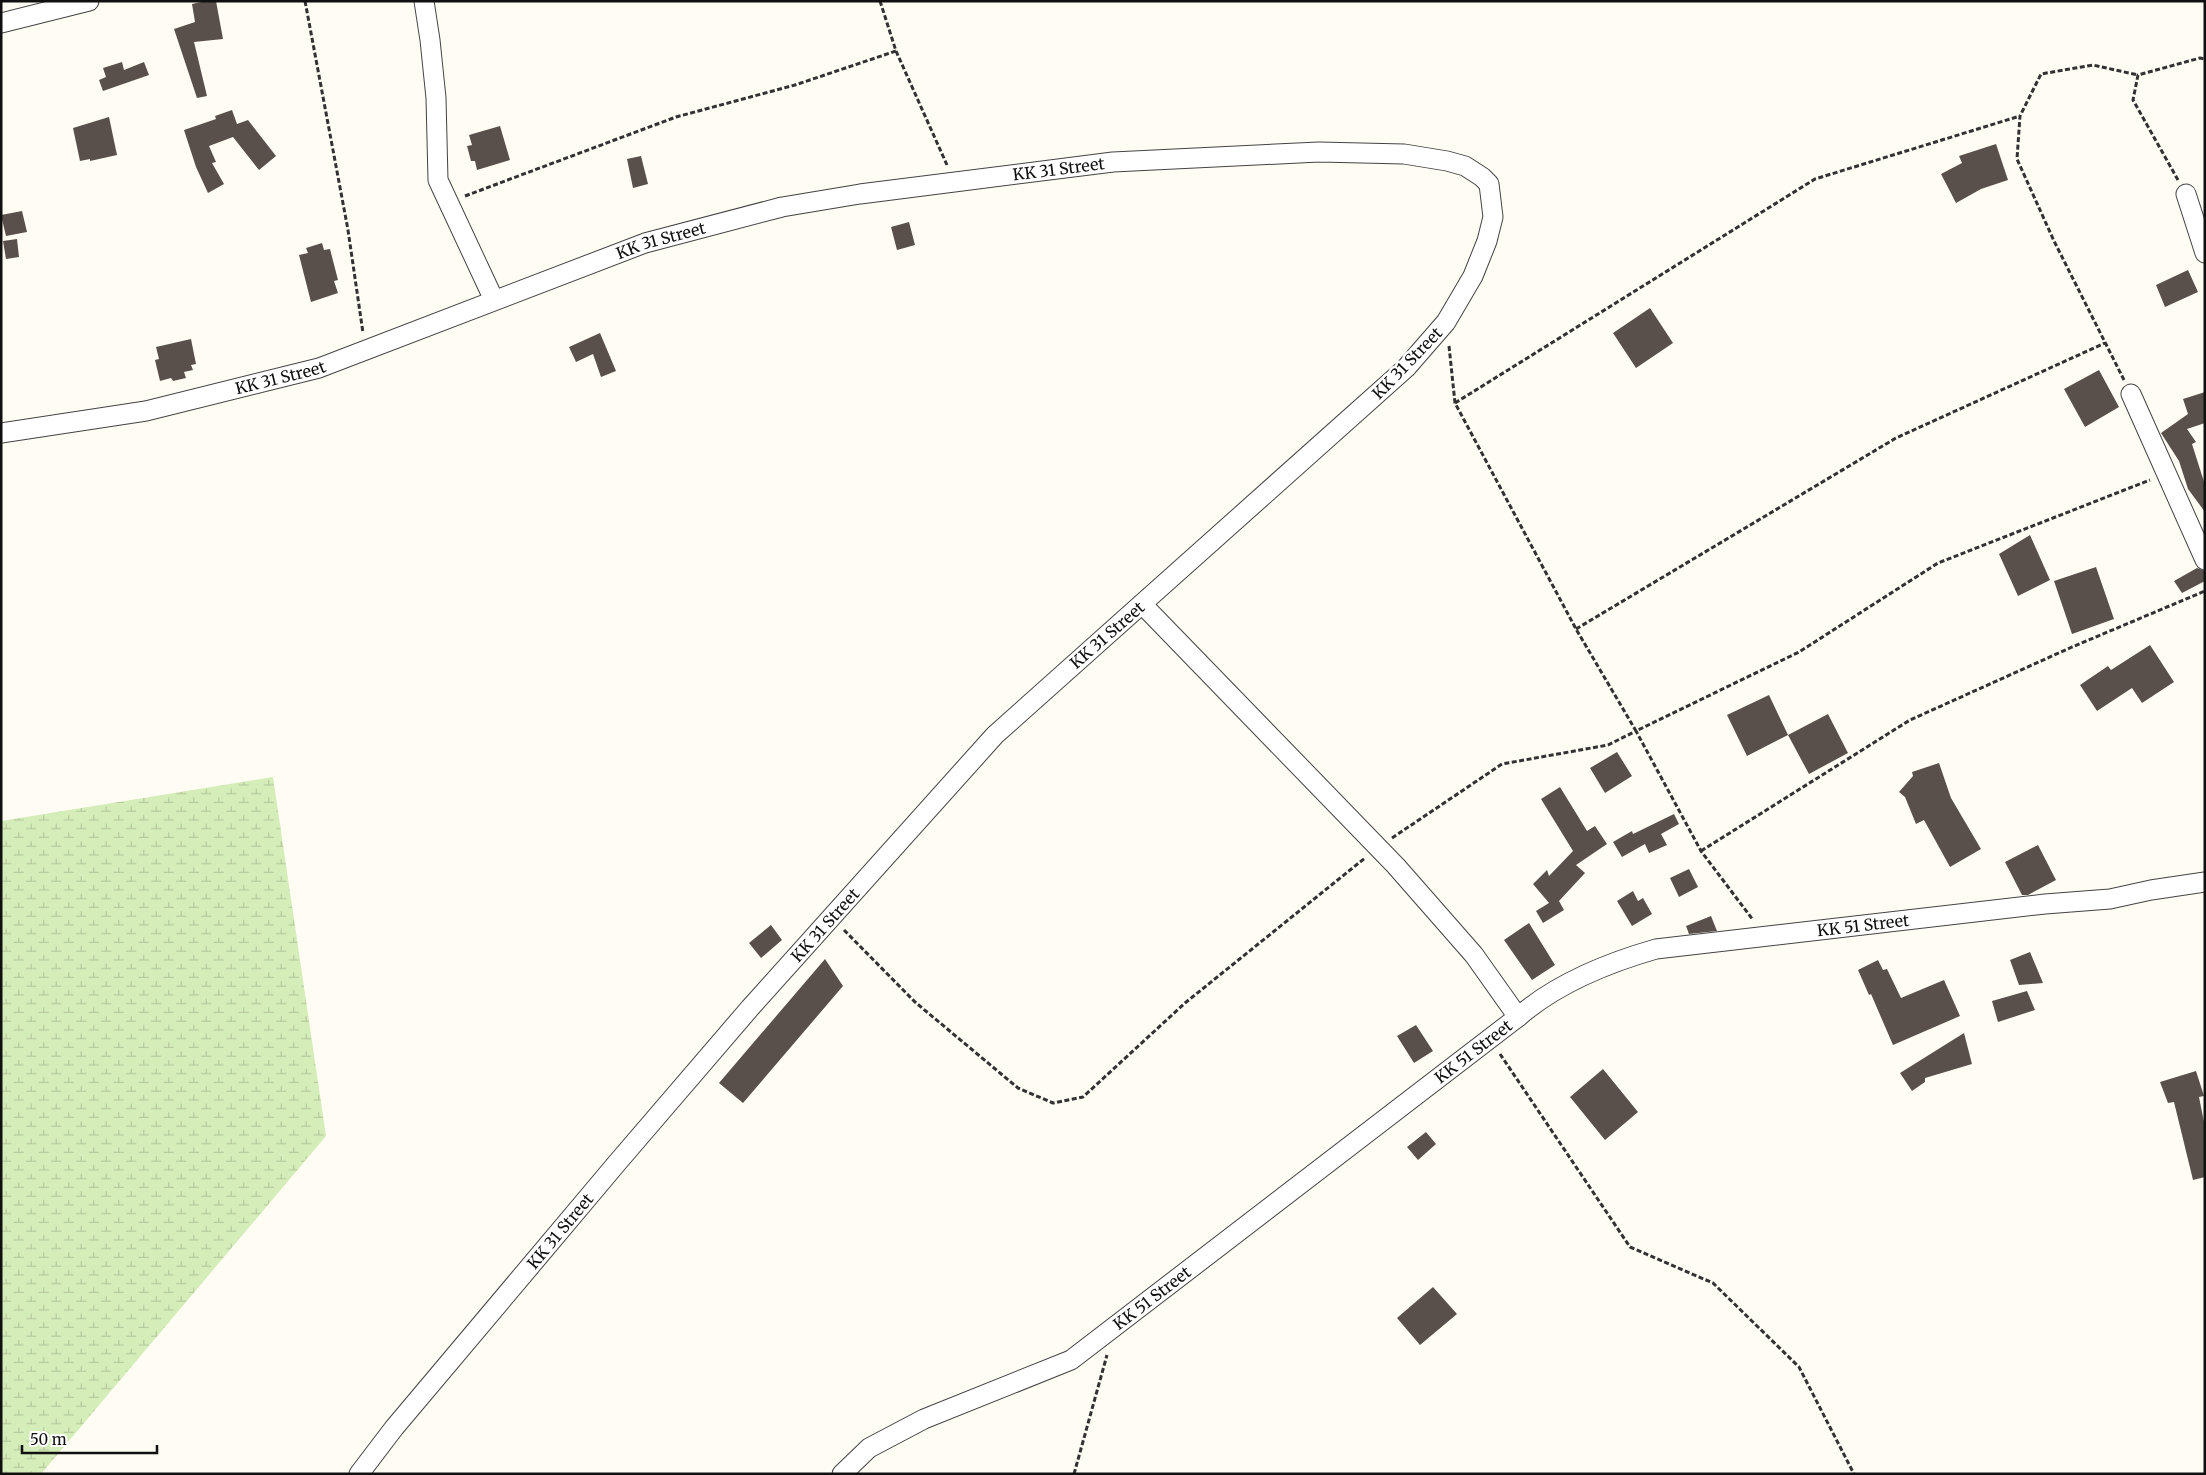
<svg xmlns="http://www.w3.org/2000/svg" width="2206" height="1475" viewBox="0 0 2206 1475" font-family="Merriweather,serif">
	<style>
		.wetland { fill: url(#wetland-marsh) }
		.building { fill: #59504b }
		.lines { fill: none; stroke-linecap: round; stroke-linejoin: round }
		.minor-casing { stroke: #434343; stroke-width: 21 }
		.path { stroke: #323232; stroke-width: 3; stroke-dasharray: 5 2.5; stroke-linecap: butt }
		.minor { stroke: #fff; stroke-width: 19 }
		.labels { text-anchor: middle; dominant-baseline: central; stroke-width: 5; stroke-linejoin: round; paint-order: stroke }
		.street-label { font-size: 16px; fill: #101010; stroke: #fff }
	</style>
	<defs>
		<pattern id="wetland-marsh" width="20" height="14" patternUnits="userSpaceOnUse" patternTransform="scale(1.25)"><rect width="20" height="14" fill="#d5edb9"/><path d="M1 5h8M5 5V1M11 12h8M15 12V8" fill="none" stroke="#b6ca9e"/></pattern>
	</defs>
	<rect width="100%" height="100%" fill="#fffcf3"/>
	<path class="wetland" d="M273,777l53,359 -285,338h-40v-653z"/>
	<path class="building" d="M206,1h10l7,38 -29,3 13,54 -10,2 -23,-69 21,-7 -3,-18z
		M122,62l2,8 20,-8 5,13 -46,16 -4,-11 7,-3 -3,-9z
		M232,110l5,14 11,-4 28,36 -17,14 -26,-33 -24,9 7,16 -4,1 12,21 -16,9 -12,-26 -12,-37 32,-11 -1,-3z
		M109,117l8,38 -27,6v-2l-10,2 -7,-33z
		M500,126l10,34 -33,10 -2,-9h-4l-4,-15 5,-1 -3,-10z
		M1996,144l12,36 -27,9 -25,14 -15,-29 21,-11 -3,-7z
		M641,156l7,28 -15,4 -6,-29z
		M22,211l5,21 -21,4 -5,-21z
		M909,222l6,23 -18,5 -6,-23z
		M17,239l2,18 -13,2 -3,-18z
		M322,243l2,7 6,-1 8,31 -4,1 4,12 -27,9 -12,-47 9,-2 -2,-5z
		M2188,270l10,22 -33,15 -9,-22z
		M1650,308l23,35 -37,25 -23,-35z
		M600,333l16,38 -15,6 -8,-23 -17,8 -7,-15z
		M191,339l5,25 -5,1 2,5 -9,2 2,6 -13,3 -2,-3 -11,3 -5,-21 4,-1 -3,-12z
		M2099,370l20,37 -34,20 -21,-38z
		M2205,392v31l-18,6 9,13 -4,2 13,41v27l-17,-23 -9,-28 -18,-28 27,-19 -5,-15z
		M2030,535l20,45 -32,16 -19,-42z
		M2096,567l18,52 -42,15 -18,-53z
		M2197,568l8,3v10l-23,12 -8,-12z
		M2150,645l24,37 -32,21 -10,-15 -35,23 -17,-26 28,-19 3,4z
		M1769,695l19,40 -41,21 -20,-41z
		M1828,714l20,39 -39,21 -21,-39z
		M1617,752l15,24 -27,17 -15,-25z
		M1939,763l12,35 30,51 -31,18 -26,-47 -8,4 -11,-27 -6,-5 14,-16 -1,-4z
		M1560,787l27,44 8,-5 12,18 -31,21 9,8 -26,28 5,9 -21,13 -7,-12 13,-8 -16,-19 14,-14 2,6 24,-25 -32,-52z
		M1674,814l5,10 -18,10 6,11 -18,8 -4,-9 -23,13 -9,-15 19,-11 1,3z
		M2038,845l18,35 -28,15h-6l-17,-33z
		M1689,869l9,18 -19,10 -9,-19z
		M1633,891l5,10 5,-3 9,16 -20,12 -15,-25z
		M1711,916l6,15 -28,3 -3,-8z
		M1529,923l26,42 -23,15 -28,-40z
		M771,925l11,15 -21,18 -12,-15z
		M2030,952l13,31 -24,2 -9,-25z
		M825,959l18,27 -100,117 -24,-20z
		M1878,960l5,10 4,-1 14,29 43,-18 16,36 -67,29 -22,-51 -2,1 -11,-25z
		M2027,991l8,19 -37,12 -6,-21z
		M1416,1025l17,26 -19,12 -17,-27z
		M1964,1033l8,31 -47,14v4l-13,9 -12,-18z
		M1603,1069l35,43 -33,28 -35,-43z
		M2196,1071l8,25 -5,1 6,30v50l-12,3 -19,-78 -6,1 -8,-21z
		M1426,1132l10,12 -18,16 -11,-13z
		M1433,1287l24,27 -37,31 -23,-27z"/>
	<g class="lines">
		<g class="minor-casing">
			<g id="minor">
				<path d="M424,1l6,39 6,58 2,82 56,120"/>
				<path d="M1,23l88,-22"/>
				<path d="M2186,194l19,59"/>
				<path d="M2131,394l74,166"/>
				<path id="s1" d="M1,433l145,-22 173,-43 326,-125 137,-36 78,-13 253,-32 206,-10 85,2 43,7 18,5 17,11 7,7 4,33 -6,24 -14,35 -27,46 -40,46 -411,367 -245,273 -133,155 -223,265 -35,46"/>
				<path d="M1142,604l254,262 78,89 44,62"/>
				<path id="s2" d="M842,1474l27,-26 55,-29 147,-59 447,-343c39,-34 89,-54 138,-68l389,-45 65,-5 41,-9 54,-8"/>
			</g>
		</g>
		<path class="path" d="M305,1l43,229 15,103
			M880,1l16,50 51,114
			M2178,180l-45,-80 5,-25 62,-17 5,1
			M465,196l211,-79 119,-32 101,-34
			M1449,346l6,57 121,226 60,102 163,-79 139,-89 212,-83
			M2124,380l-70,-139 -37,-82 3,-43 21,-42 52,-9 45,10
			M1455,403l360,-224 205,-63
			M1576,629l320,-191 209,-95
			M1392,838l110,-74 106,-19 28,-14 65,120 52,69
			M1701,851l209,-131 162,-73 133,-56
			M844,930l71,72 103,86 35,15 30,-6 102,-94 180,-145
			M1500,1054l130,193 83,36 86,84 55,107
			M1074,1474l33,-119"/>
		<use href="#minor" class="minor"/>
	</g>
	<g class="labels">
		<g class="street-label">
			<text stroke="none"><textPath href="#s1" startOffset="1095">KK 31 Street</textPath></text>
			<text stroke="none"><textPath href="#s1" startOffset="690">KK 31 Street</textPath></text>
			<text transform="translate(1407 363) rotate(-46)">KK 31 Street</text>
			<text stroke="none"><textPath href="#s1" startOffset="285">KK 31 Street</textPath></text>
			<text transform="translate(1107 635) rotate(-41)">KK 31 Street</text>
			<text transform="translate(825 925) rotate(-48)">KK 31 Street</text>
			<text stroke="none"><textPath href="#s2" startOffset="1185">KK 51 Street</textPath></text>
			<text stroke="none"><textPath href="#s2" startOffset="765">KK 51 Street</textPath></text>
			<text transform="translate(560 1231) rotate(-50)">KK 31 Street</text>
			<text stroke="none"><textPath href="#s2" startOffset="360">KK 51 Street</textPath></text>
		</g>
	</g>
	<rect width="2206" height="1475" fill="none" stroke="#101010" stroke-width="5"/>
	<path d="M22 1445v8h135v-8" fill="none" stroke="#101010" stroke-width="2.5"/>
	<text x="30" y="1445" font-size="15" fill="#101010" stroke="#ffffff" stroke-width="4" paint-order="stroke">50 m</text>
</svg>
